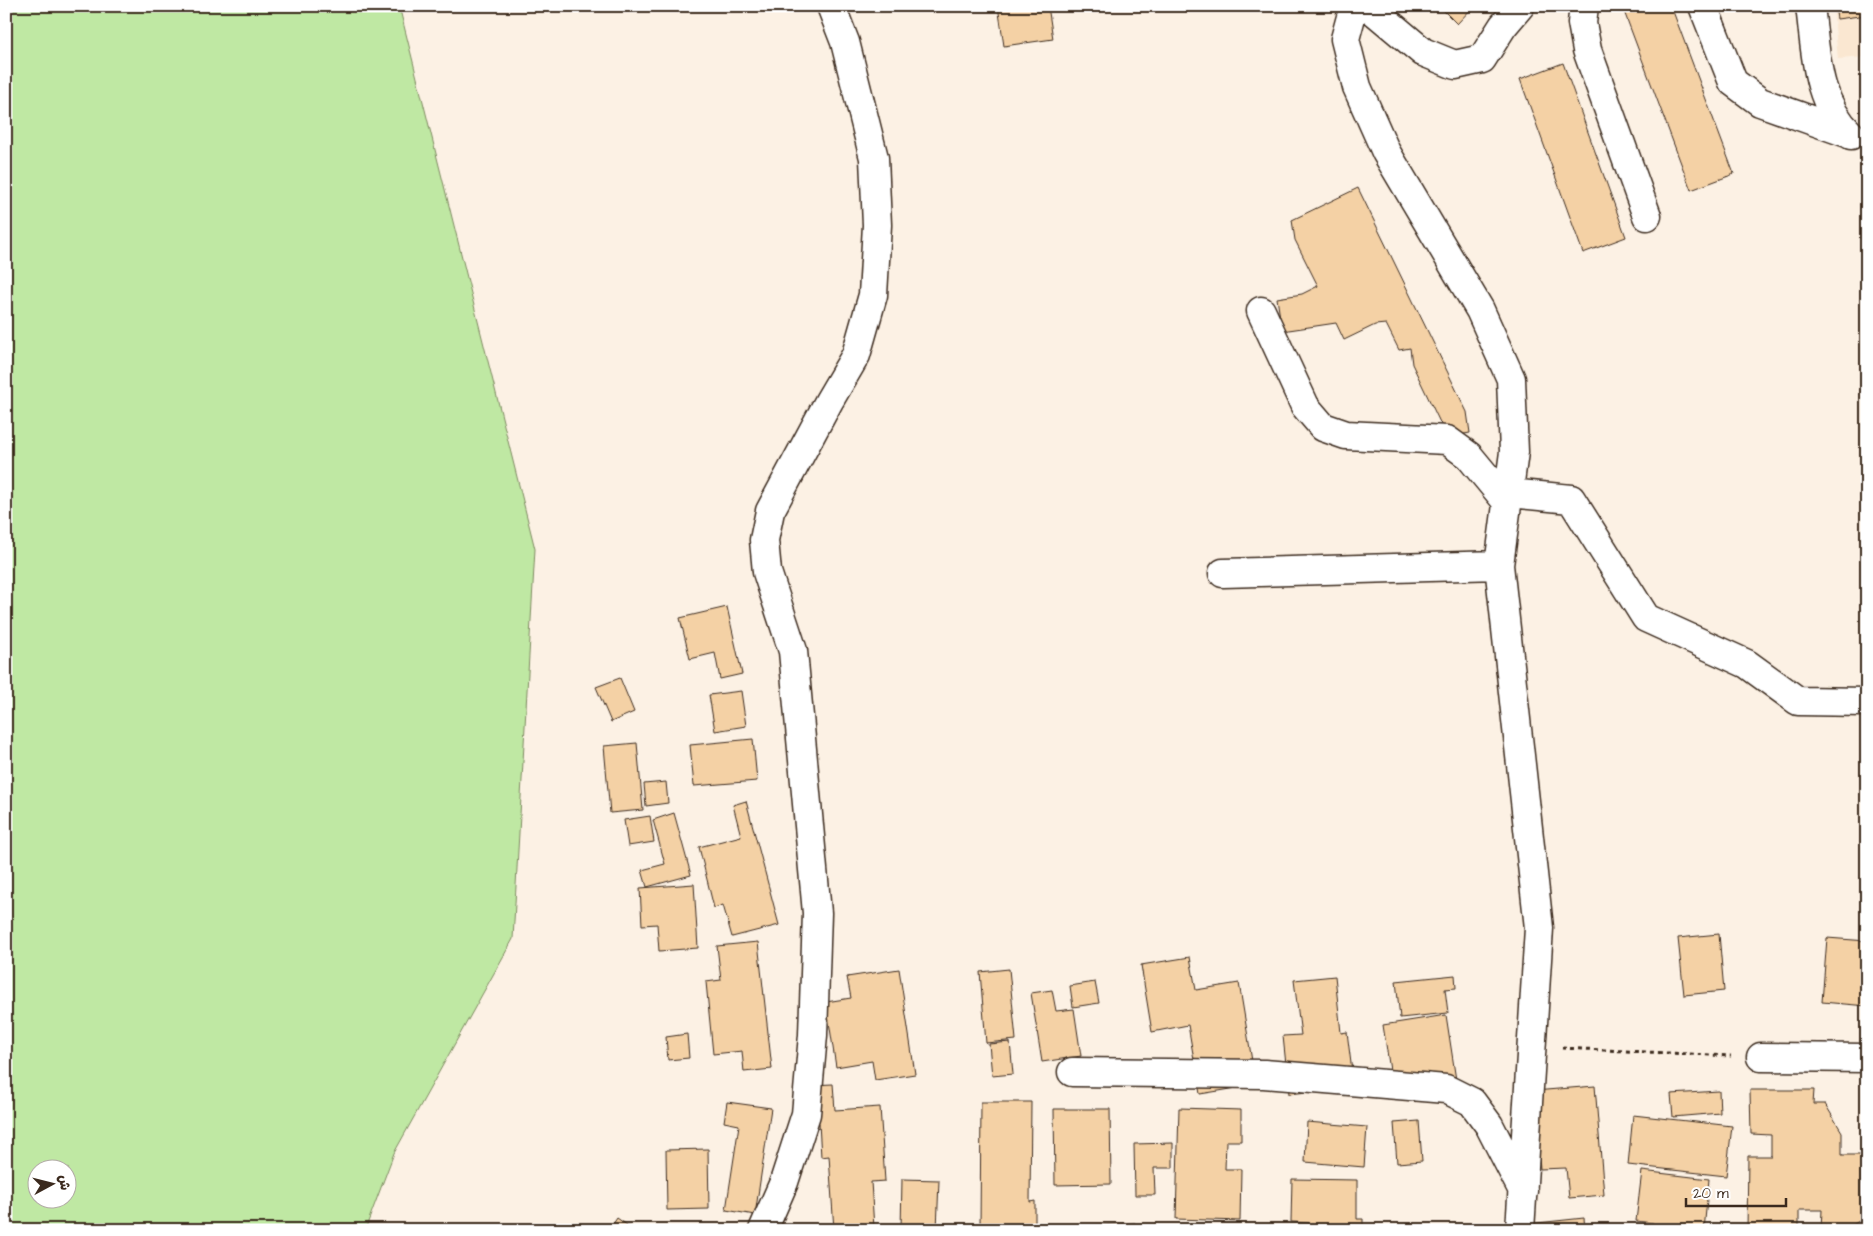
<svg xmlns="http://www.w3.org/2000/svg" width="1873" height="1236" viewBox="0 0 1873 1236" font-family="'Architects Daughter','Playpen Sans Arabic',sans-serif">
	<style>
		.built { fill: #fae7d1 }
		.green { fill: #bfe8a3; stroke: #7d8960; fill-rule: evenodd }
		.building { fill: #f4d1a5; stroke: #3b2a1e }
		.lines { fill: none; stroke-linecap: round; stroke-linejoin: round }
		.minor-casing { stroke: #3b2a1e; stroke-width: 31 }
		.path { stroke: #3b2a1e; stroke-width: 3; stroke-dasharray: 4 4; stroke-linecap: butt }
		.minor { stroke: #fff; stroke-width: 28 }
	</style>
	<rect width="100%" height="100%" fill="#fcf1e4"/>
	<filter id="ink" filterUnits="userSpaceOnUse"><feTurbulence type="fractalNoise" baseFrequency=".02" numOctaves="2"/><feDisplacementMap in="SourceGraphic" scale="10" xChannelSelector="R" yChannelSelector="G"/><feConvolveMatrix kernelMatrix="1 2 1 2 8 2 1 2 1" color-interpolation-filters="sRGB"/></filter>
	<g filter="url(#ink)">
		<path class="built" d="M1833,6h34v51l-29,2z"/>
		<path class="green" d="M6,6h393l136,543 -22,390 -119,214 -29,77h-359zM38,1168h30v30h-30z"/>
		<path class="building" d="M998,6h50l5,33 -49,7z
			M1439,6h35l-17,18z
			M1622,6h49l63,168 -43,16z
			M1835,6h32v9l-30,4z
			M1563,63l63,174 -43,16 -63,-174z
			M1358,188l109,224 3,21 -23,4 -35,-73 -2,-16 -11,2 -13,-26 -11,1 -31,15 -8,-17 -54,8 -5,-33 25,-4 16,-8 -23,-46 -3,-20z
			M727,607l15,67 -22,5 -5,-26 -25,6 -10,-41z
			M620,678l14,34 -23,10 -15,-35z
			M741,691l5,35 -31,5 -6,-36z
			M753,739l4,42 -63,5 -4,-41z
			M637,743l6,67 -33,3 -6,-67z
			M666,782l2,21 -22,3 -2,-22z
			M746,801l33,124 -47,12 -9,-32 -9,3 -15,-61 42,-11 -8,-31z
			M674,813l17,62 -44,12 -5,-17 23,-6 -12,-44z
			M650,816l4,26 -26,4 -4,-26z
			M694,884l4,64 -39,3 -2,-27 -15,1 -2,-37z
			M1719,934l5,57 -40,4 -6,-57z
			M1827,938l40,3v65l-45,-4z
			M758,942l14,127 -28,3 -2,-21 -29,3 -7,-72 15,-2 -4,-34z
			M1190,957l6,33 43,-7 17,102 -56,9 -12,-69 -36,7 -11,-67z
			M899,969l16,105 -40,6 -3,-19 -36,6 -10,-65 25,-4 -4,-21z
			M1009,969l7,71 -30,3 -6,-71z
			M1455,975l1,13 -11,1 3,24 -48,5 -4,-37z
			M1335,976l6,57 6,-1 7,55 -65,7 -6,-58 18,-1 -7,-55z
			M1095,982l4,21 -26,4 -3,-21z
			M1052,990l4,21 18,-2 7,47 -39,6 -11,-69z
			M1446,1015l10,65 -63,10 -10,-65z
			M687,1034l2,24 -21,2 -2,-23z
			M1010,1042l3,32 -21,2 -3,-32z
			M833,1084l2,26 45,-3 5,74 -14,1 3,46h3v2h-43l-5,-74 -8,1 -2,-34h-5l-3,-38z
			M1595,1086l9,109 -35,3 -3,-30 -26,1 -6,-78z
			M1750,1090h64l-1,14h12l17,28v23h19v65l-17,10h-23l1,-20h-23v20h-52l1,-74h23v-21l-20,-1z
			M1719,1091l1,22 -47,4 -2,-23z
			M727,1102l44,6 -16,107 -29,-5 13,-85 -15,-3z
			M981,1102h50l-1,100 5,-1v29h-55z
			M1179,1108l62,2v31h-15l-1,28h16l-1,52 -64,-2z
			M1054,1109h56l1,75 -56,1z
			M1633,1115l99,11 -6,50 -98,-11z
			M1419,1121l3,40 -25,2 -3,-40z
			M1307,1122l60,5 -3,40 -59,-5z
			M1173,1143v25h-19l1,27h-20l-1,-51z
			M708,1149l1,60 -42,1 -1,-60z
			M1642,1171l67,8 -5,51h-52l1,-7 -17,-2z
			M902,1179l37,1 -2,50h-36z
			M1292,1179l65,1v39h6v11h-55l1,-7 -18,-1z
			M617,1218l17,12h-25z
			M1584,1218l1,12h-75l-1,-4z
			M1135,1223v7h-54v-4z"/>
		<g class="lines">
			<g class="minor-casing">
				<path id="minor" d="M1354,6l-9,33 12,48 29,65 94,158 31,69 3,73 -15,113 40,363 -19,302
					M1368,6l55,46 32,13 27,-6 21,-33 17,-20
					M1584,6l-2,17 5,27 60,166
					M1703,6l30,76 27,20 90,32
					M1810,6c6,46 5,95 41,129
					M1261,311l44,95 18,21 23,8 101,5 22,16 38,46
					M1509,493l62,6 75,119 101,46 51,37 69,1
					M1223,573l276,-8
					M1761,1057l106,1
					M1072,1072l192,2 182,15 26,13 17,23 34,66
					M763,1230l21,-48 22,-68 7,-79 4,-122 -24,-262 -26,-79 -3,-32 6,-29 59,-110 27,-46 17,-60 4,-70 -3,-67 -29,-116 -14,-36"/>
			</g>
			<path class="path" d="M1562,1048l169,8"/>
			<use href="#minor" class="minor"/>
		</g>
	</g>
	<rect width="1873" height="1236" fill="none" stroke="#fff" stroke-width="25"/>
	<rect x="12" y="12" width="1848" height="1211" fill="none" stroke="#3b2a1e" stroke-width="2" filter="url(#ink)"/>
	<g transform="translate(52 1184) rotate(83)"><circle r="24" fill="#ffffff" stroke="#b1aaa5"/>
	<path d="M0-4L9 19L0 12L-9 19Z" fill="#3b2a1e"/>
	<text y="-8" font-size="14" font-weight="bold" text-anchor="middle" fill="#3b2a1e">ش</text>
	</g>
	<path d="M1686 1198v8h100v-8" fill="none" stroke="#3b2a1e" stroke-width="2.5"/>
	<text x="1693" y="1198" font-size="15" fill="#3b2a1e" stroke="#ffffff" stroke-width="4" paint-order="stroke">20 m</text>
</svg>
